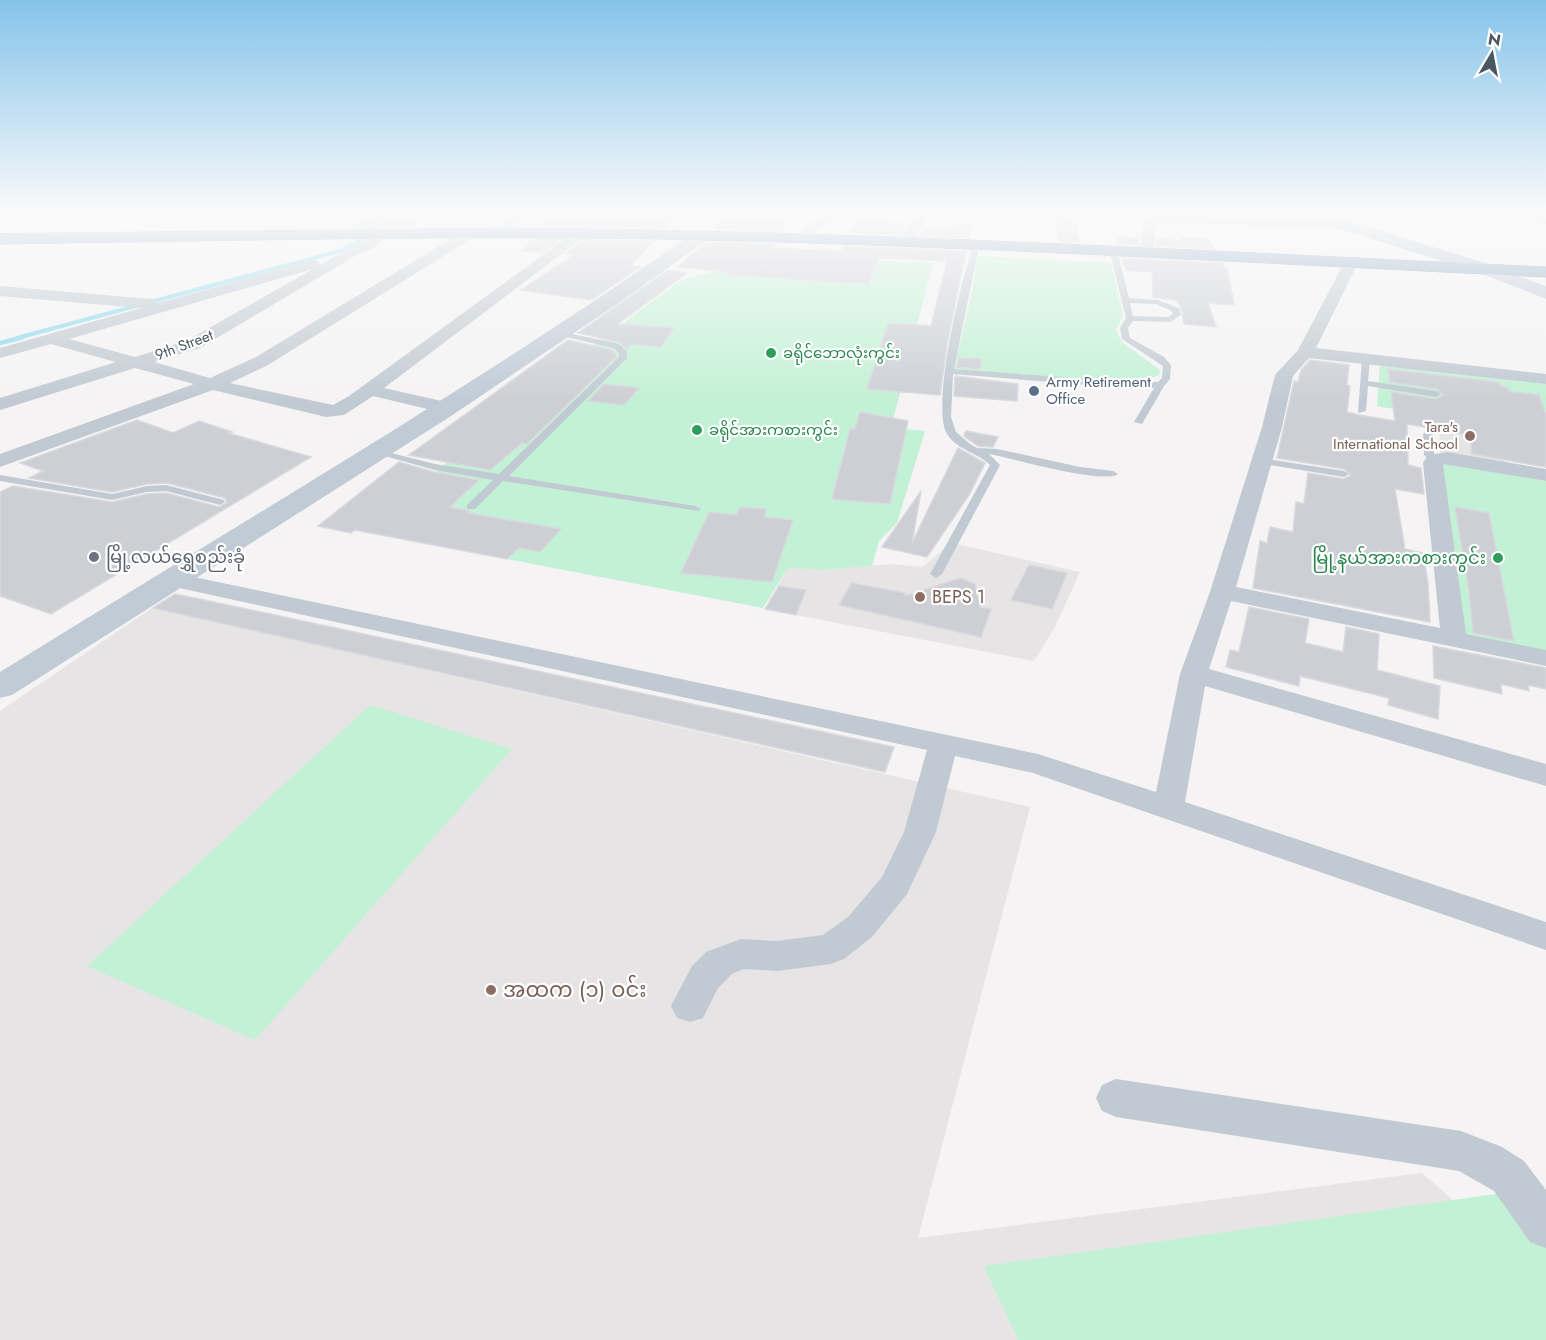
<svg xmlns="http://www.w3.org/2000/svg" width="1546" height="1340" viewBox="0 0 1546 1340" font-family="Jost,'Noto Sans Myanmar',sans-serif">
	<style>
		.education { fill: #e6e4e5 }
		.green { fill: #c3f1d5 }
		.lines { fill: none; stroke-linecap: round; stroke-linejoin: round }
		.stream-far1 { stroke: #90daee; stroke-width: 4 }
		.stream { stroke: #90daee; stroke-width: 4.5 }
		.building { fill: #cdcfd5; stroke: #d7d9de; stroke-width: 1.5 }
		.highway-casing { stroke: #7690ad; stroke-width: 1 }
		.lane { fill: #c1cad2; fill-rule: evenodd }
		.street { fill: #c1cad2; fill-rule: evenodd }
		.secondary { fill: #c1cbd6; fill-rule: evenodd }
		.primary { fill: #b3c2d1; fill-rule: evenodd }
		.highway { fill: #8ba5c1; fill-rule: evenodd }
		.leisure-dot { fill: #2e9e5b; stroke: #fff; stroke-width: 2 }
		.service-dot { fill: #5c6f8a; stroke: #fff; stroke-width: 2 }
		.education-dot { fill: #8d6e63; stroke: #fff; stroke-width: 2 }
		.worship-dot { fill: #6b7280; stroke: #fff; stroke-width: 2 }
		.labels { text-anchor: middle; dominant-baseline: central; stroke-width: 4.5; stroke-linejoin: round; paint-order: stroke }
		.far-street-label { font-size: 15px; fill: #4a5661; stroke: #fff }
		.far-leisure-label { font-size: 15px; fill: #27864d; stroke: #fff; text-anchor: start }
		.far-service-label { font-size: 15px; fill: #4e5e75; stroke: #fff; text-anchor: start }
		.far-education-label { font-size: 15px; fill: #785e54; stroke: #fff; text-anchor: end }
		.worship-label { font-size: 18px; fill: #5b616d; stroke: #fff; text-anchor: start }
		.leisure-label { font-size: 18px; fill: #27864d; stroke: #fff; text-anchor: end }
		.education-label { font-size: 18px; fill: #785e54; stroke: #fff; text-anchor: start }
		.near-education-label { font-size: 21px; fill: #785e54; stroke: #fff; text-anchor: start }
	</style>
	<rect width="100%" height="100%" fill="#f5f3f3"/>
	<path class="education" d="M1439,421l61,7 5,36 -65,-11z
		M952,543l128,29 -25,55 -21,34 -269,-52 23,-41 33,2 69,-6 32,3z
		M152,608l878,199 -112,431 504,-65 124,109v58h-1546v-629z"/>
	<path class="green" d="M728,253l205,10 -42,165 34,3 -28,92 -18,18 -7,25 -51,4 -33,-2 -25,40 -402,-77 225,-180 95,-71 30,-8z
		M977,256l134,7 12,52 -7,15 6,12 38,28 -1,5 -13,5 -29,3 -163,-14 18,-77z
		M1380,362l166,19v30l-44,-7v24l-125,-22z
		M1440,463l106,18v172l-86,-17z
		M370,705l142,44 -257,291 -168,-74z
		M1510,1192l36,51v97h-528l-34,-74z"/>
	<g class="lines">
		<path class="stream-far1" d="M17,338l323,-87 21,-11 11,-12 28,-15"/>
		<path class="stream" d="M0,343l23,-6"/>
	</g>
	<path class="building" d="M554,213h42l-2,2 81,3 -10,10 -122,-2z
		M858,214l32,2 -2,5 18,1 -2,4h3l-6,9 -52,-2z
		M768,215l20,1 -7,15 -67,-2 12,-11 40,2z
		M396,217l26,1 -10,9h-37l7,-5h9z
		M1058,220l18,1 3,21h-20l-5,-19h4z
		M956,222l16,3 -3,13 -50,-2 5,-9 31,1z
		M1116,237l23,1 -1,7 -20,-1z
		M1180,237l28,2 6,10 -58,-3 1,-7 24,1z
		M531,240h29l-18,13 -20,-2z
		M583,240l70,1 -22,25 9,1 -49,33 -70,-10 53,-35 -9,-1z
		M707,242l68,2 -2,4 68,3 2,-5 123,5 -18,88 -8,56 -73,-6 21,-66 43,3 16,-65 -69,-3 -9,26 -141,-9 2,-3 -53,-5z
		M1122,258l100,5 2,4 3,1 7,37 -26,-2 8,24 -32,-3 -3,-17 -5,-7 -23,-3 -1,-25 -26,-2z
		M668,270l19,3 -69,51 56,4 -13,19 -30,-3 -4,5 -8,-7 -41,-9z
		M568,340l44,10 5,6 -90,88 -5,-1 -32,27 -81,-15z
		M959,358l22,1 -1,10 -23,-2z
		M1310,360l39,5 -2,20 3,1 -3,26 12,3 36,6 -4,-29 45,7 7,-4 -7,-6 -46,-7 -2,-13 111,13 1,4 8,2 1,3 30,4 7,20v52l-74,-13 -2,-19 -63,-11 1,41 13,3 3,26 -29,-5 10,60 18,4 5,30 2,39 -177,-34 7,-47 7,2 3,-16 23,5 3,-30 8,2 4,-31 36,6 7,-4 -7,-6 -67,-11 17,-77 4,1 3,-12z
		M955,376l63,8 -1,17 -63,-5z
		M604,384l35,4 -15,17 -36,-4z
		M860,412l48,9 -18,83 -58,-5 18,-70h5z
		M137,420l36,13 26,-12 33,11 -4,1 83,24 -260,157 -51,-18v-104l13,-6 99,16 35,-8 19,-1 53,14 8,-4 -2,-5 -58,-15 -20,1 -35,8 -83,-14 14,-7 -23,-8z
		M966,431l32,6 -5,10 -15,-1 -14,-10z
		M958,448l27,15 -16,32 -42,62 -45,-10 39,-56 -9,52z
		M399,462l35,10 45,8 -29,27 20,4 -2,2 93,16 -21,23 -21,-4 -12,11 -152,-29 -4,3 -33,-7z
		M740,507l26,2 -2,8 29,3 -21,62 -91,-9 28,-61 27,3z
		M1455,507l34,6 25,128 -41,-8 -4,-41z
		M1029,565l38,8 -15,36 -41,-9z
		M960,578l15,6 5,23 11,2 -10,28 -142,-32 13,-22 53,10 -1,3 6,-2 12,2 2,-6z
		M779,586l27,4 -10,25 -31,-6z
		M175,594l20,4 699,149 -9,25 -732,-164z
		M1249,607l60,12 -4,24 38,9 3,-25 33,7 -2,36 63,16 -2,33 -50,-14 1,-7 -89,-22 -1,10 -73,-19 4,-17 9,2z
		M1433,646l113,22v21l-18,-4 1,6 -28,-7 1,10 -68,-16z"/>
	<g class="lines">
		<g class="highway-casing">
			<path id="highway" d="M502,228c348,2 696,23 1044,39v10c-295,-14 -590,-32 -885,-38 -220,-4 -441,2 -661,5v-10z"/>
		</g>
		<path class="lane" d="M974,245l5,1 -25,123 158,12 46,1 4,-4 1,-12 -41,-27 -2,-11 6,-10 -16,-65 4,-2 4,2 11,45 28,2 22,8 2,7 -11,7 -37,-1 -5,7 2,10 34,19 7,8 -1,14 -6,7 -22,38 -8,-2 20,-34 -42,-1 -159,-13 -2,43 5,15 14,12 7,4 20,1 83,18 33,4 5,3c-14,11 -106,-16 -129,-20l11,11 -58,109 -6,4 -6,-4 60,-109c-13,-13 -36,-16 -44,-33 -14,-30 15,-155 28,-187zM1130,303l26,1 16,7 1,3 -5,3 -35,-1z
			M558,331l61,13 8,8v6l-118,118 186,30 6,3 -2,2 -196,-30 -28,28h-8v-4l26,-25 -58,-10 -65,-18 5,-3 60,15 64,10 120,-117v-4l-6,-5 -55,-13z
			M1366,356l4,3 -2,22 68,10 5,3 -5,3 -68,-11 -2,25 -8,2 4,-54z
			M1428,431l5,3 1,20 6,5 -1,2h-8l-7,-6 -1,-21z
			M1261,458l83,13 5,3 -5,3 -87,-14v-4z
			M0,475l112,19 35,-8 19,-1 58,15 1,2 -5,3 -54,-14 -19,1 -35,8 -112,-19z"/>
		<path class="street" d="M372,213h14c-9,11 -29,28 -44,25l-2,-3 2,-3z
			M514,213h13l-20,23h-10l-2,-3 2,-3z
			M823,213h14l-31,28h-10l-2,-3 2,-3z
			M918,213h12l-19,32h-10l-2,-3z
			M1031,213h127l180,8 7,4 -7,4 -181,-7 -4,33 -7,4 -7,-4 5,-34 -107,-4z
			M1513,213h21l12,3v8l-32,-8z
			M383,230l7,4 -18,15 -17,7 -155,92 -46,14 56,16 46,-21 208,-126h10l2,3 -2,3 -206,128 -38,18 103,22 16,-9 227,-165 5,-1 7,4 -204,154 71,16 2,4 -2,4 -7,2 -75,-18 -29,19 -18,2 -113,-27 -213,77v-13l194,-70 -59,-16 -135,42v-12l116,-36 -65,-18 -51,14v-10l141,-40 -141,-12v-10l151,13 7,4 155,-43 5,1 2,4zM313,269l-125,71 -53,17 -66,-18z
			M1351,259l7,4 -42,85 230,26v10l-237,-26 -16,18 -11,51 -46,160 204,41 -17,-165 5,-8 19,-3 99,17v12l-103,-17 23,170 80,16v16l-315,-65 -22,68 337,95v22l-341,-100 -20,116 361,120v28l-513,-177 -78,-17 -19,76 -29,62 -35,43 -28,22 -13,5 -54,7 -34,-2 -11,5 -14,14 -15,30 -13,4 -13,-4 -6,-12 21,-40 14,-14 35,-13 36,2 46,-6 25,-18 34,-40 22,-45 23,-82 -757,-164 -9,-2 -3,-5 3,-5 9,-2 868,182 118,38 24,-118 30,-82 52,-165 13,-52 23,-25 46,-87z
			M1116,1079l345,52 41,16 22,14 22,29v58l-16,-6 -36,-51 -35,-20 -343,-54 -14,-6 -6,-13 6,-13z"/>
		<path class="secondary" d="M701,231l8,5 -2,4 -84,60 -172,116 -439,279 -12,3v-26c233,-145 470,-282 695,-440z
			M1486,264l60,22v13l-66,-26 -3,-4 3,-4z"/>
		<path class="primary" d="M1297,213h25l170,52 3,4 -3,4h-12l-181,-57z"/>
		<use href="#highway" class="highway"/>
	</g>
	<linearGradient id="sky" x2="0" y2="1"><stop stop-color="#85c3ea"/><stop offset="0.53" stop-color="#fafafa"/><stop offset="1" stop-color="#fafafa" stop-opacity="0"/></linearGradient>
	<rect width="1546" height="401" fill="url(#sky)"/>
	<g class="leisure-dot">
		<circle cx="771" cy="353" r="6"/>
		<circle cx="697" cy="430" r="6"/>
		<circle cx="1498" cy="558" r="6"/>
	</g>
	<circle class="service-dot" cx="1034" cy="391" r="6"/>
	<g class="education-dot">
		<circle cx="1470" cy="436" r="6"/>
		<circle cx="920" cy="597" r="6"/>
		<circle cx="491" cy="990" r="6"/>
	</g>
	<circle class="worship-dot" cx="94" cy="557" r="6"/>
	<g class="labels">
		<g class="far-street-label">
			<text transform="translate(184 345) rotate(-21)">9th Street</text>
		</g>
		<g class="far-leisure-label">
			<text x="783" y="353">ခရိုင်ဘောလုံးကွင်း</text>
			<text x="709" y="430">ခရိုင်အားကစားကွင်း</text>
		</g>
		<g class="far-service-label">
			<text x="1046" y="382">Army Retirement<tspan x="1046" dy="17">Office</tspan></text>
		</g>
		<g class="far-education-label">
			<text x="1458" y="427">Tara's<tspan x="1458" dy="17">International School</tspan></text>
		</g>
		<g class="worship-label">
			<text x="106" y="557">မြို့လယ်ရွှေစည်းခုံ</text>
		</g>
		<g class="leisure-label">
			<text x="1486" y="558">မြို့နယ်အားကစားကွင်း</text>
		</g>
		<g class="education-label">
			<text x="932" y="597">BEPS 1</text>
		</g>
		<g class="near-education-label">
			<text x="503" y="990">အထက (၁) ဝင်း</text>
		</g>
	</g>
	<g transform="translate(1492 54) rotate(10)" stroke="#ffffff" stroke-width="4.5" paint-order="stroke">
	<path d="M0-4.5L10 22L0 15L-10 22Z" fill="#4a5661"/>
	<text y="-9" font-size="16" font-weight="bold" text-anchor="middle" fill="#4a5661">N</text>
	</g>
</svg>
